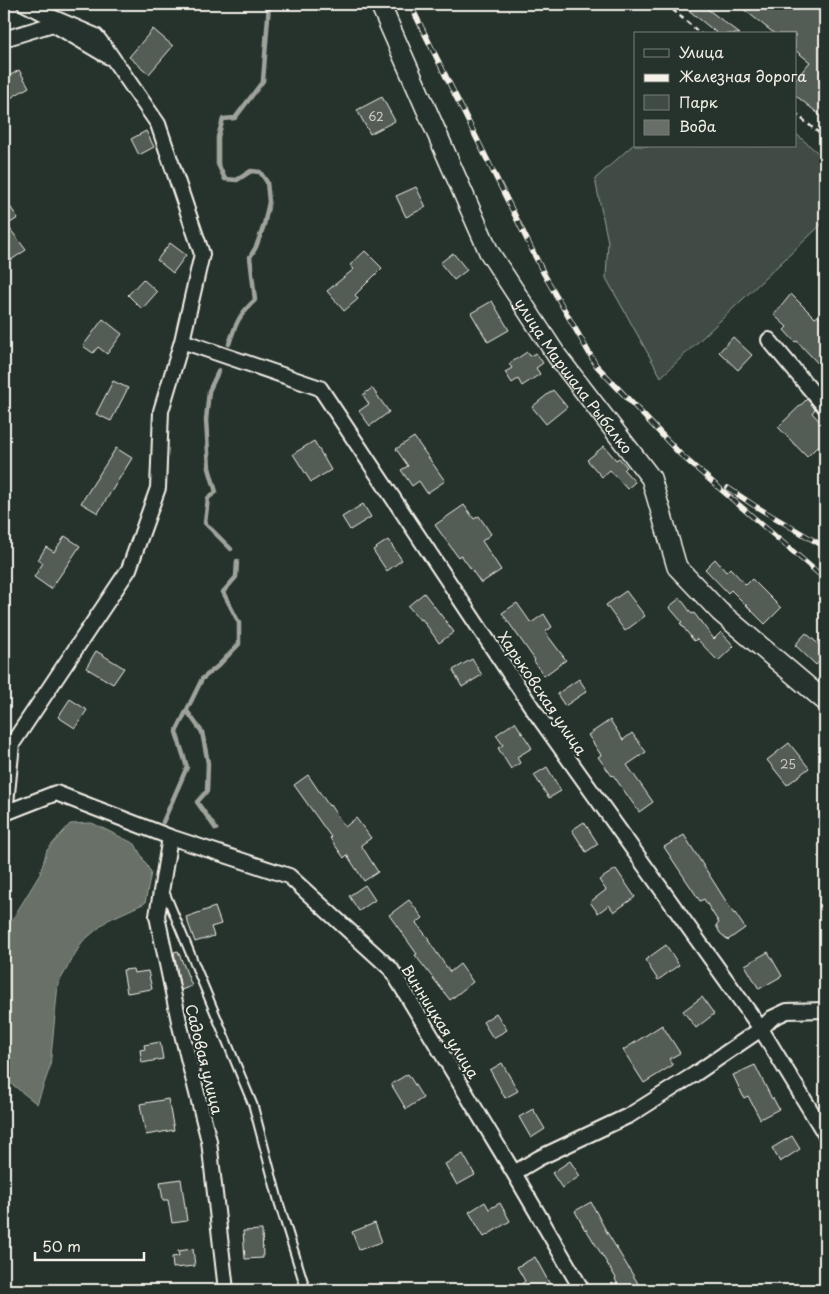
<svg xmlns="http://www.w3.org/2000/svg" width="829" height="1294" viewBox="0 0 829 1294" font-family="'Playpen Sans',sans-serif">
	<style>
		.green { fill: #414b45; stroke: #9a9e96 }
		.water { fill: #676f68; stroke: #9fa39b }
		.lines { fill: none; stroke-linecap: round; stroke-linejoin: round }
		.stream { stroke: #9fa39b; stroke-width: 4.5 }
		.building { fill: #525c55; stroke: #f4f1e8 }
		.lane-casing { stroke: #f4f1e8; stroke-width: 11 }
		.street-casing { stroke: #f4f1e8; stroke-width: 18 }
		.secondary-casing { stroke: #f4f1e8; stroke-width: 22 }
		.path { stroke: #f4f1e8; stroke-width: 2.5; stroke-dasharray: 5 4; stroke-linecap: butt }
		.lane { stroke: #26332d; stroke-width: 7 }
		.street { stroke: #26332d; stroke-width: 14 }
		.secondary { stroke: #26332d; stroke-width: 19 }
		.rail-casing { stroke: #f4f1e8; stroke-width: 5.5 }
		.rail { stroke: #26332d; stroke-width: 4; stroke-dasharray: 11; stroke-linecap: butt }
		.labels { text-anchor: middle; dominant-baseline: central; stroke-width: 4.5; stroke-linejoin: round; paint-order: stroke }
		.number-label { font-size: 12px; fill: #ccccc3 }
		.street-label { font-size: 15px; fill: #f4f1e8; stroke: #26332d }
	</style>
	<rect width="100%" height="100%" fill="#26332d"/>
	<filter id="ink" filterUnits="userSpaceOnUse"><feTurbulence type="fractalNoise" baseFrequency=".02" numOctaves="2"/><feDisplacementMap in="SourceGraphic" scale="10" xChannelSelector="R" yChannelSelector="G"/><feConvolveMatrix kernelMatrix="1 2 1 2 8 2 1 2 1" color-interpolation-filters="sRGB"/></filter>
	<g filter="url(#ink)">
		<path class="green" d="M795,133l30,26v62l-164,156 -55,-99 2,-36 -13,-63 40,-36v3h160z"/>
		<path class="water" d="M92,823l43,21 16,29 -6,30 -37,17 -26,22 -24,42 -8,83 -13,37 -33,-26v-145l36,-59 7,-24 23,-26z"/>
		<g class="lines">
			<path class="stream" d="M229,344c7,-21 10,-29 26,-44l-5,-43 6,-10 8,-22 5,-23 -2,-20 -7,-10 -9,-1 -14,9 -12,-1 -7,-15v-27l5,-18 12,-1 28,-37 6,-77
				M219,370l-10,21 -3,29 3,48 7,24 -8,6 -3,25 26,26
				M187,711l15,21 6,31 -1,28 -10,11 19,27
				M163,822l24,-55 -11,-35 26,-53 16,-13 21,-22v-21l-16,-31 13,-15 1,-16"/>
		</g>
		<path class="building" d="M681,4h20l39,30h-22z
			M737,4h88v115l-30,-24v-15l15,-18 -15,-12v-16h-20z
			M153,29l20,17 -24,28 -20,-17z
			M19,70l10,17 -20,12 -5,-9v-11z
			M382,97l13,24 -25,13 -13,-24z
			M146,131l8,16 -15,8 -8,-16z
			M416,187l10,20 -20,10 -10,-21z
			M4,198l14,20 -11,7 19,25 -15,10 -7,-11z
			M170,243l16,12 -13,18 -16,-13z
			M365,251l17,17 -27,27 3,4 -14,12 -17,-20 27,-22 -4,-4z
			M453,253l14,17 -13,10 -14,-17z
			M143,279l14,13 -15,17 -14,-14z
			M791,294l24,24 3,-2 7,7v48l-28,-30 -2,1 -11,-12 3,-3 -13,-12z
			M492,301l17,29 -21,12 -17,-29z
			M103,319l19,15 -15,20 -9,-7 -5,6 -10,-7z
			M733,337l19,18 -14,15 -19,-18z
			M527,352l3,4 6,-3 7,10 -7,5 4,6 -18,12 -4,-7 -6,4 -7,-11 7,-4 -3,-4z
			M113,381l15,7 -17,33 -15,-7z
			M372,388l17,24 -19,14 -11,-15 10,-7 -6,-9z
			M553,390l14,17 -21,17 -14,-17z
			M807,399l8,10 -3,4 13,14v12l-18,18 -29,-30z
			M414,437l31,44 -18,12 -8,-12 -7,5 -11,-16 7,-4 -12,-17z
			M314,441l17,29 -20,12 -18,-28z
			M604,446l12,14 3,-2 8,9 -3,3 11,12 -8,7 -17,-19 -8,7 -15,-17z
			M116,448l16,10 -34,55 -17,-10z
			M363,504l8,13 -21,13 -8,-13z
			M464,505l10,14 5,-3 12,18 -9,7 19,29 -20,13 -20,-28 -3,2 -23,-32z
			M65,536l15,10 -29,43 -17,-12 9,-14 -5,-3 8,-13 8,5z
			M388,540l14,20 -15,11 -14,-21z
			M715,559l11,13 4,-4 16,17 6,-6 29,29 -16,16 -34,-34 -3,3 -23,-24z
			M626,591l19,25 -20,15 -19,-26z
			M424,593l30,39 -15,11 -17,-24 -2,1 -12,-14z
			M680,598l12,16 2,-1 20,26 7,-7 13,14 -16,15 -21,-22 -3,2 -14,-18 2,-1 -13,-15z
			M517,603l14,20 13,-9 8,13 -7,5 21,28 -22,16 -10,-15 1,-1 -33,-47z
			M806,633l19,17v5l-9,10 -21,-20z
			M96,651l28,17 -11,16 -27,-16z
			M472,659l10,16 -20,12 -9,-17z
			M579,679l8,12 -22,15 -8,-12z
			M70,699l17,11 -12,18 -17,-11z
			M610,720l13,20 9,-7 14,19 -19,13 26,37 -14,10 -26,-37 -1,1 -14,-19 3,-2 -13,-20z
			M515,722l17,26 -15,9 3,6 -9,6 -13,-21 5,-3 -7,-10z
			M789,743l20,25 -22,17 -20,-25z
			M547,767l14,24 -12,7 -15,-23z
			M308,775l21,31 1,-1 15,22 11,-9 15,20 -10,7 17,27 -14,9 -17,-26 -3,3 -14,-20 1,-1 -37,-52z
			M584,822l14,22 -12,8 -14,-22z
			M684,835l50,79 1,-1 10,15 -17,12 -8,-7 -4,-8 3,-2 -15,-24 -4,2 -36,-54z
			M616,869l19,28 -21,15 -5,-7 -11,8 -8,-11 16,-12 -7,-10z
			M365,885l10,15 -16,11 -10,-15z
			M409,900l14,18 -7,5 13,16 -1,1 22,32 10,-8 13,18 -23,18 -35,-45 2,-1 -28,-39z
			M215,907l6,17 -10,3 3,9 -19,6 -9,-25z
			M666,945l13,20 -21,15 -13,-20z
			M178,951l14,35 -11,4 -7,-38z
			M768,952l14,24 -23,13 -14,-24z
			M133,969l1,4 14,-2 4,18 -25,4 -4,-23z
			M702,997l12,17 -18,14 -13,-17z
			M496,1013l11,17 -14,8 -10,-16z
			M662,1025l18,28 -11,6 4,6 -29,18 -21,-33z
			M160,1042l3,17 -21,4 -2,-13 5,-1 -1,-4z
			M502,1063l16,28 -13,7 -15,-28z
			M755,1065l17,34 1,-1 6,11 -19,10 -12,-23 -4,2 -11,-23z
			M408,1074l15,24 -17,11 -15,-25z
			M168,1099l6,31 -28,5 -6,-31z
			M533,1109l12,20 -14,9 -12,-21z
			M792,1136l8,13 -20,13 -8,-14z
			M463,1154l12,21 -18,10 -12,-21z
			M570,1161l10,15 -18,12 -10,-15z
			M181,1179l6,42 -15,2 -4,-23h-5l-3,-18z
			M485,1202l4,7 11,-6 10,18 -26,16 -15,-25z
			M591,1202l14,27 37,61h-21l-6,-11 1,-1 -30,-49 -1,1 -10,-19z
			M375,1223l7,19 -23,8 -7,-18z
			M262,1230l1,28 -18,1 -2,-28z
			M193,1249l2,17 -22,2 -1,-11 7,-1 -1,-5z
			M535,1257l18,33h-38l10,-9 -8,-14z"/>
		<g class="lines">
			<g class="lane-casing">
				<path id="lane" d="M164,890l89,215 26,98 27,87"/>
			</g>
			<g class="street-casing">
				<path id="street" d="M4,39l49,-15 56,33
					M769,340l56,67
					M182,341l138,47 213,321 228,320 64,105
					M5,813l51,-20 114,44 119,39 102,93 123,204 68,117
					M4,814l1,-1 7,-69 117,-175 29,-81 3,-77 21,-70 20,-87 -44,-130 -51,-74 -11,-14 -49,-21 -22,-11
					M170,837l-13,79 23,110 29,115 17,149
					M514,1173l25,-15 91,-43 65,-41 66,-45 11,-11 15,-7 38,-1"/>
			</g>
			<g class="secondary-casing">
				<g id="secondary">
					<path id="s1" d="M380,4l109,248 68,104 94,122 26,89 43,45 105,89"/>
				</g>
			</g>
			<path class="path" d="M666,4l35,30
				M795,113l30,25"/>
			<use href="#lane" class="lane"/>
			<use href="#street" class="street"/>
			<use href="#secondary" class="secondary"/>
			<g class="rail-casing">
				<path id="rail" d="M410,4l134,270 52,91 85,90 144,124
					M728,488l27,18 70,41"/>
			</g>
			<use href="#rail" class="rail"/>
		</g>
	</g>
	<g class="labels">
		<g class="number-label">
			<text x="376" y="116">62</text>
			<text x="788" y="764">25</text>
		</g>
		<g class="street-label">
			<text stroke="none"><textPath href="#s1" startOffset="421">улица Маршала Рыбалко</textPath></text>
			<text transform="translate(543 693) rotate(56)">Харьковская улица</text>
			<text transform="translate(441 1021) rotate(58)">Винницкая улица</text>
			<text transform="translate(205 1059) rotate(76)">Садовая улица</text>
		</g>
	</g>
	<rect width="829" height="1294" fill="none" stroke="#26332d" stroke-width="20"/>
	<rect x="10" y="10" width="809" height="1274" fill="none" stroke="#f4f1e8" stroke-width="2" filter="url(#ink)"/>
	<rect x="634" y="32" width="162" height="115" fill="#26332d" stroke="#787f78"/>
	<rect x="644" y="49" width="25" height="8" fill="#26332d" stroke="#787f78"/>
	<text x="679" y="58" font-size="15" fill="#f4f1e8">Улица</text>
	<rect x="644" y="74" width="25" height="8" fill="#f4f1e8" stroke="#787f78"/>
	<text x="679" y="82" font-size="15" fill="#f4f1e8">Железная дорога</text>
	<rect x="644" y="95" width="25" height="15" fill="#414b45" stroke="#787f78"/>
	<text x="679" y="108" font-size="15" fill="#f4f1e8">Парк</text>
	<rect x="644" y="120" width="25" height="15" fill="#676f68" stroke="#787f78"/>
	<text x="679" y="132" font-size="15" fill="#f4f1e8">Вода</text>
	<path d="M35 1252v8h109v-8" fill="none" stroke="#f4f1e8" stroke-width="2.5"/>
	<text x="42" y="1252" font-size="15" fill="#f4f1e8" stroke="#26332d" stroke-width="4" paint-order="stroke">50 m</text>
</svg>
